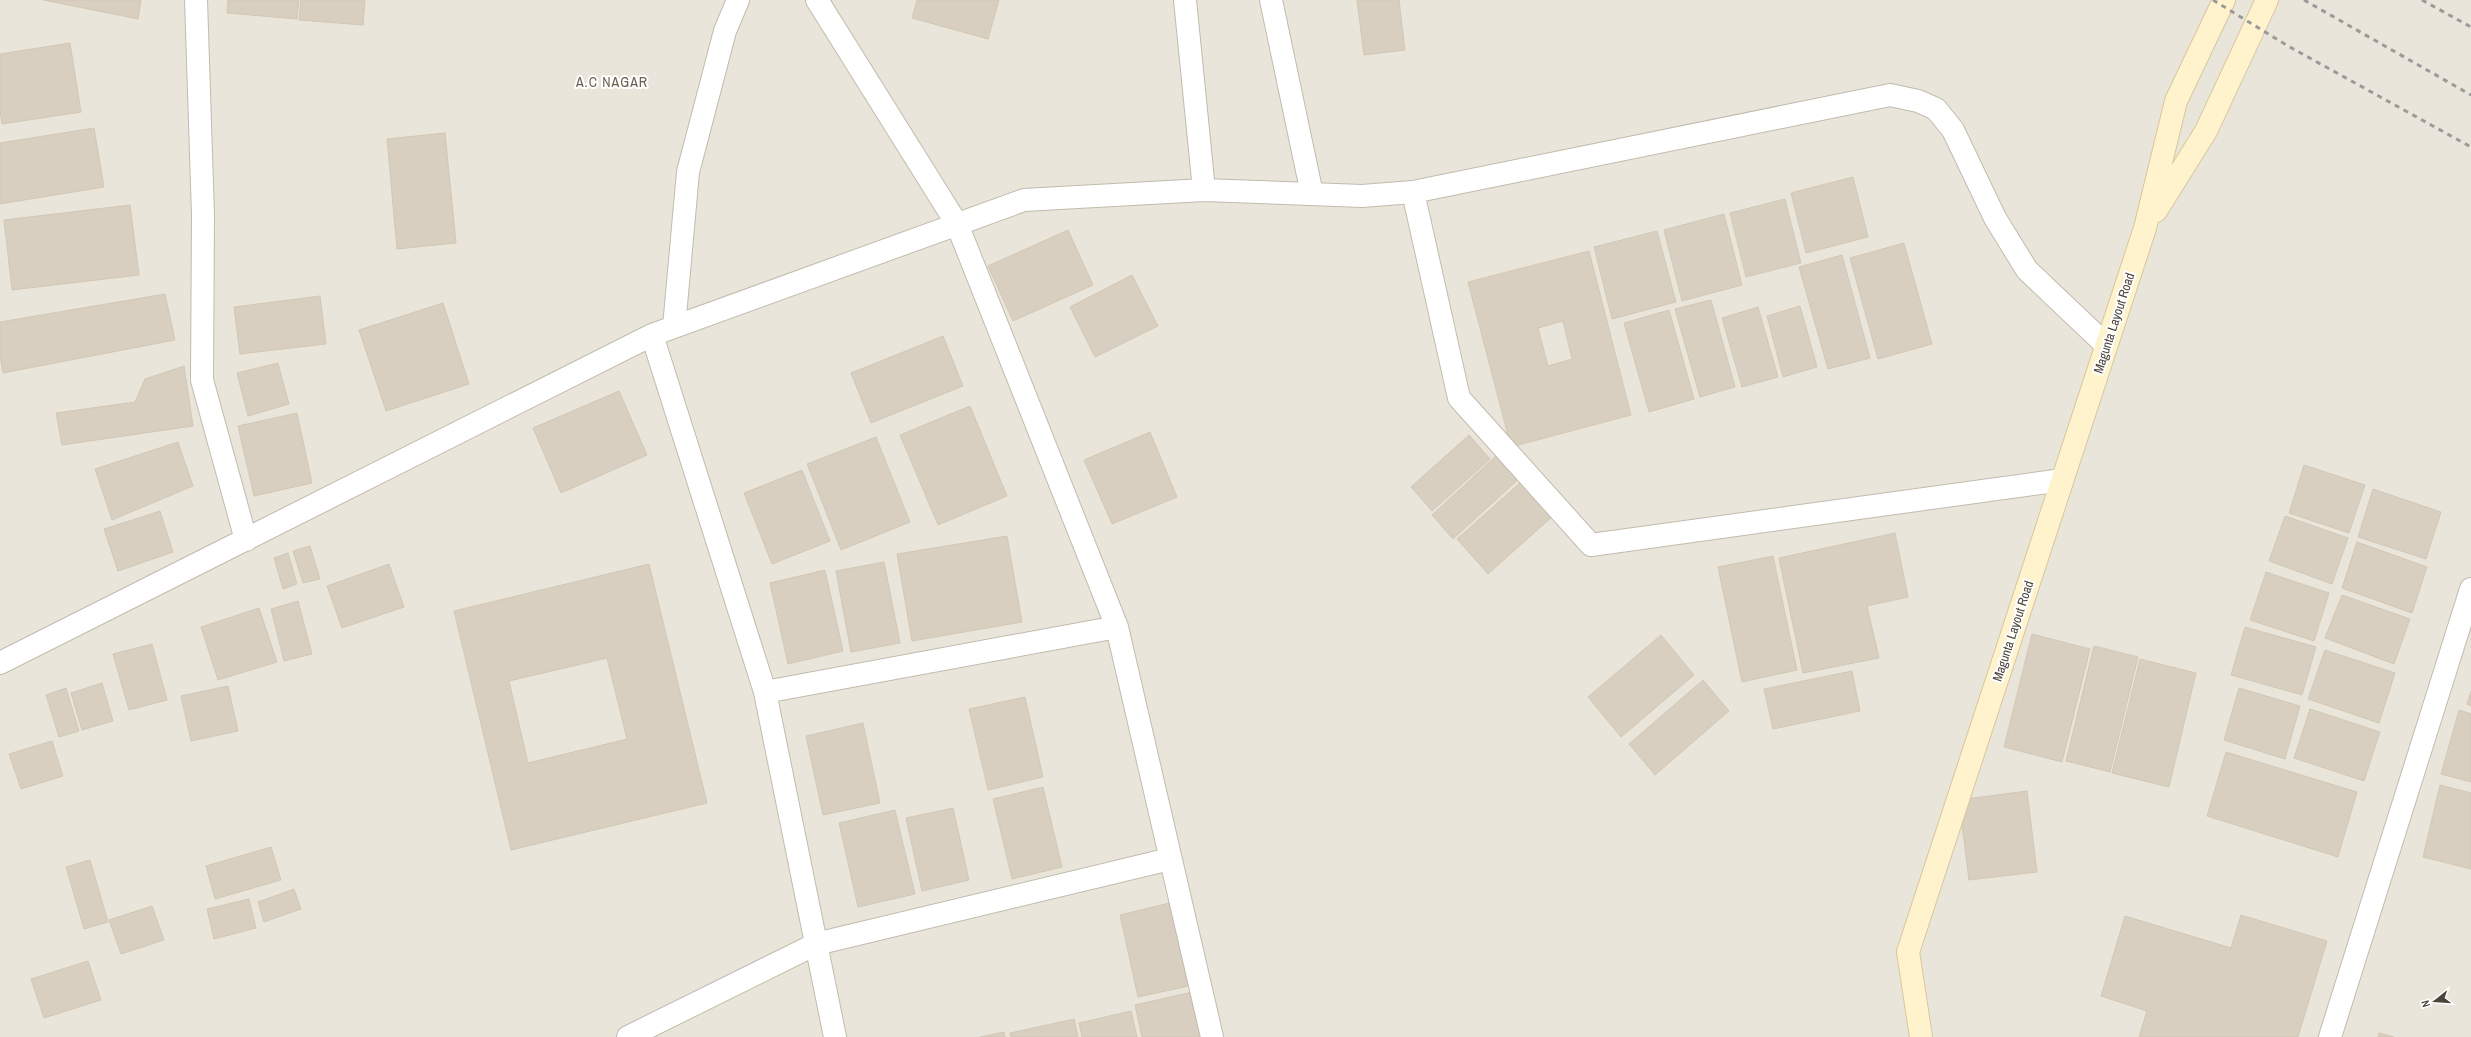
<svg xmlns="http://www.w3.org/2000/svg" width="2471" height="1037" viewBox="0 0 2471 1037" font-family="'Archivo Narrow',sans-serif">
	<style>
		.residential { fill: #eae5da }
		.building { fill: #d8cfc1; stroke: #d3c7b4; fill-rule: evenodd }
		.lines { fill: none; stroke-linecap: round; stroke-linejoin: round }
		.street-casing { stroke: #c2bbae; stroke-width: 24 }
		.secondary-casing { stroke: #d6c79b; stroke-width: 24 }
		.street { stroke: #fff; stroke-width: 22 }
		.secondary { stroke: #fff3cd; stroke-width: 22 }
		.rail { stroke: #9a9a9a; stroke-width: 3; stroke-dasharray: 5 5; stroke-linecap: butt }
		.labels { text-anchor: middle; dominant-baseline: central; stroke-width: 4; stroke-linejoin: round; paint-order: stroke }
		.street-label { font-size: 13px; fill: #4b4439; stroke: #fff }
		.neighbourhood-label { font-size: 14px; letter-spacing: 1px; fill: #6e6250; stroke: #fff }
	</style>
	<rect width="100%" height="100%" fill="#f6f3ec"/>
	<path class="residential" d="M0,0h2471v1037h-2471z"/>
	<path class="building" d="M43,0h98l-3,19z
		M228,0h71l-2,19 -70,-6z
		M301,0h64l-2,25 -64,-5z
		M917,0h82l-11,39 -76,-21z
		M1357,0h42l6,50 -41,5z
		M70,43l11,69 -79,12 -2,-13v-57z
		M94,128l10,59 -104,17v-61z
		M445,133l11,110 -59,6 -10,-110z
		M1853,177l15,60 -62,16 -15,-60z
		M1785,199l16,64 -55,14 -16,-64z
		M130,205l9,70 -127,15 -8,-70z
		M1724,214l18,71 -60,16 -18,-71z
		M1068,230l25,55 -80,36 -25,-55z
		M1657,231l19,71 -64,17 -18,-72z
		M1904,243l28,101 -54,15 -28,-101z
		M1589,251l42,164 -120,32 -43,-165zM1563,321l9,38 -24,7 -10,-38z
		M1842,255l28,103 -42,11 -29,-102z
		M1132,275l26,51 -63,31 -25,-50z
		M165,294l10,46 -172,33 -3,-17v-34z
		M320,296l6,48 -86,10 -6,-47z
		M1711,300l24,87 -35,10 -25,-88z
		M443,303l26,81 -83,27 -27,-81z
		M1800,306l17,61 -34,10 -16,-61z
		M1758,307l20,70 -36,10 -20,-69z
		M1669,310l25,89 -45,13 -25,-89z
		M943,336l20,50 -92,37 -20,-50z
		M278,363l11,41 -41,12 -11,-43z
		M184,366l9,60 -131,19 -6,-32 79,-11 10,-23z
		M619,391l28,64 -86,38 -28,-65z
		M970,406l37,90 -69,29 -38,-90z
		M297,413l15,70 -58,13 -16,-70z
		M1150,432l27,65 -65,27 -28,-64z
		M1469,435l21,24 -58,52 -21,-24z
		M876,437l34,85 -69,28 -34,-86z
		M178,442l15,44 -81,34 -17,-51z
		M1498,454l22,24 -67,61 -21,-24z
		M2304,465l61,20 -16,48 -60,-20z
		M802,470l28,71 -58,23 -28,-71z
		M1522,481l31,35 -65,58 -31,-35z
		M2373,489l68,23 -15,47 -68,-22z
		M160,511l13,41 -55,19 -14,-42z
		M2285,516l63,22 -16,46 -63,-23z
		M1895,533l13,64 -41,9 12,52 -76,15 -24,-115z
		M1007,536l15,86 -110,19 -15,-87z
		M2357,542l70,25 -15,46 -70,-25z
		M310,546l10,33 -17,4 -10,-32z
		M288,553l9,31 -14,5 -9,-31z
		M1773,556l24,114 -55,12 -24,-115z
		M884,562l16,81 -49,9 -15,-81z
		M389,564l15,43 -62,21 -15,-42z
		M649,564l58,239 -196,47 -57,-239zM607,658l20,81 -99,24 -19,-82z
		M825,570l18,81 -55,13 -18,-81z
		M2266,572l63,21 -15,48 -64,-21z
		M2342,595l68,24 -16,45 -69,-26z
		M298,601l14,53 -28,7 -13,-52z
		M259,608l18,54 -59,18 -17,-53z
		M2245,627l71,20 -14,48 -71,-20z
		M2032,634l58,15 -28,113 -58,-15z
		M1661,635l33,40 -73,62 -33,-40z
		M152,644l15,56 -38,10 -16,-56z
		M2094,646l44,11 -28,115 -44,-11z
		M2325,650l70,23 -16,50 -71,-24z
		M2140,659l56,14 -27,114 -57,-14z
		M1852,671l8,40 -87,18 -9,-40z
		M1703,680l26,31 -74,64 -26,-31z
		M102,683l11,38 -31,9 -11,-37z
		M228,686l10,45 -47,10 -10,-45z
		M66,688l13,43 -20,6 -13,-42z
		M2239,688l61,18 -15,53 -61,-19z
		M2471,691v15l-4,-2z
		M1025,697l18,80 -55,13 -19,-81z
		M2310,709l70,23 -16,49 -70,-23z
		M2459,710l12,4v68l-30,-8z
		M863,723l17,80 -57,12 -17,-79z
		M52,741l11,35 -42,13 -12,-35z
		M2226,752l131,40 -19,65 -131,-41z
		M2440,785l31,8v76l-48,-12z
		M1043,787l19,80 -50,12 -19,-80z
		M2027,791l10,81 -68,8 -10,-80z
		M953,808l16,72 -47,11 -16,-73z
		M895,810l20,84 -57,13 -19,-84z
		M271,847l10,33 -66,19 -9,-33z
		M90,860l18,62 -24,7 -18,-62z
		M294,889l7,20 -37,13 -6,-20z
		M249,899l7,29 -42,11 -7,-30z
		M1174,902l19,83 -55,12 -18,-82z
		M152,906l12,34 -43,14 -12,-34z
		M2241,915l86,26 -29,96h-159l8,-26 -46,-15 24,-80 106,32z
		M88,961l13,39 -57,18 -13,-39z
		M1192,992l10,45h-60l-7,-32z
		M1131,1011l6,26h-55l-3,-14z
		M1074,1019l4,18h-67l-1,-4z
		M1004,1032l1,5h-25z
		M2379,1033l15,4h-16z"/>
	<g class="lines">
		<g class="street-casing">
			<path id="street" d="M196,0l7,215 -1,165 44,160
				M817,0l140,224 160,403 95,410
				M1185,0l19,190
				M1271,0l41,194
				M1413,192l46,206 132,147 471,-65
				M674,327l14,-155 37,-141 13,-31
				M652,335l113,357 70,345
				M0,663l652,-328 372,-135 180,-10 158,6 51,-4 477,-97 28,6 18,8 17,21 42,88 32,52 79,75
				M765,692l352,-65
				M628,1037l188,-93 354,-85
				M2330,1037l141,-448"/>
		</g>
		<g class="secondary-casing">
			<path id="secondary" d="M2156,211l50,-80 61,-131
				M1921,1037l-13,-85 237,-724 31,-127 48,-101"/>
		</g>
		<use href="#street" class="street"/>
		<use href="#secondary" class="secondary"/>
		<path class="rail" d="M2213,0l75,46 183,101
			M2304,0l167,95
			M2422,0l49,27"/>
	</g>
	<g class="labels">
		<g class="street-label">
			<text transform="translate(2114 323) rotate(-72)">Magunta Layout Road</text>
			<text transform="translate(2013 631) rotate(-72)">Magunta Layout Road</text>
		</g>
		<g class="neighbourhood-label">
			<text x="612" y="82">A.C NAGAR</text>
		</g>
	</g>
	<g transform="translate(2435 1001) rotate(253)" stroke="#ffffff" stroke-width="3" paint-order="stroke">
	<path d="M0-3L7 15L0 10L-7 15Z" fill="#4b4439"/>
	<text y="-6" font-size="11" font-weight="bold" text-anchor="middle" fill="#4b4439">N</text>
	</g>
</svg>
